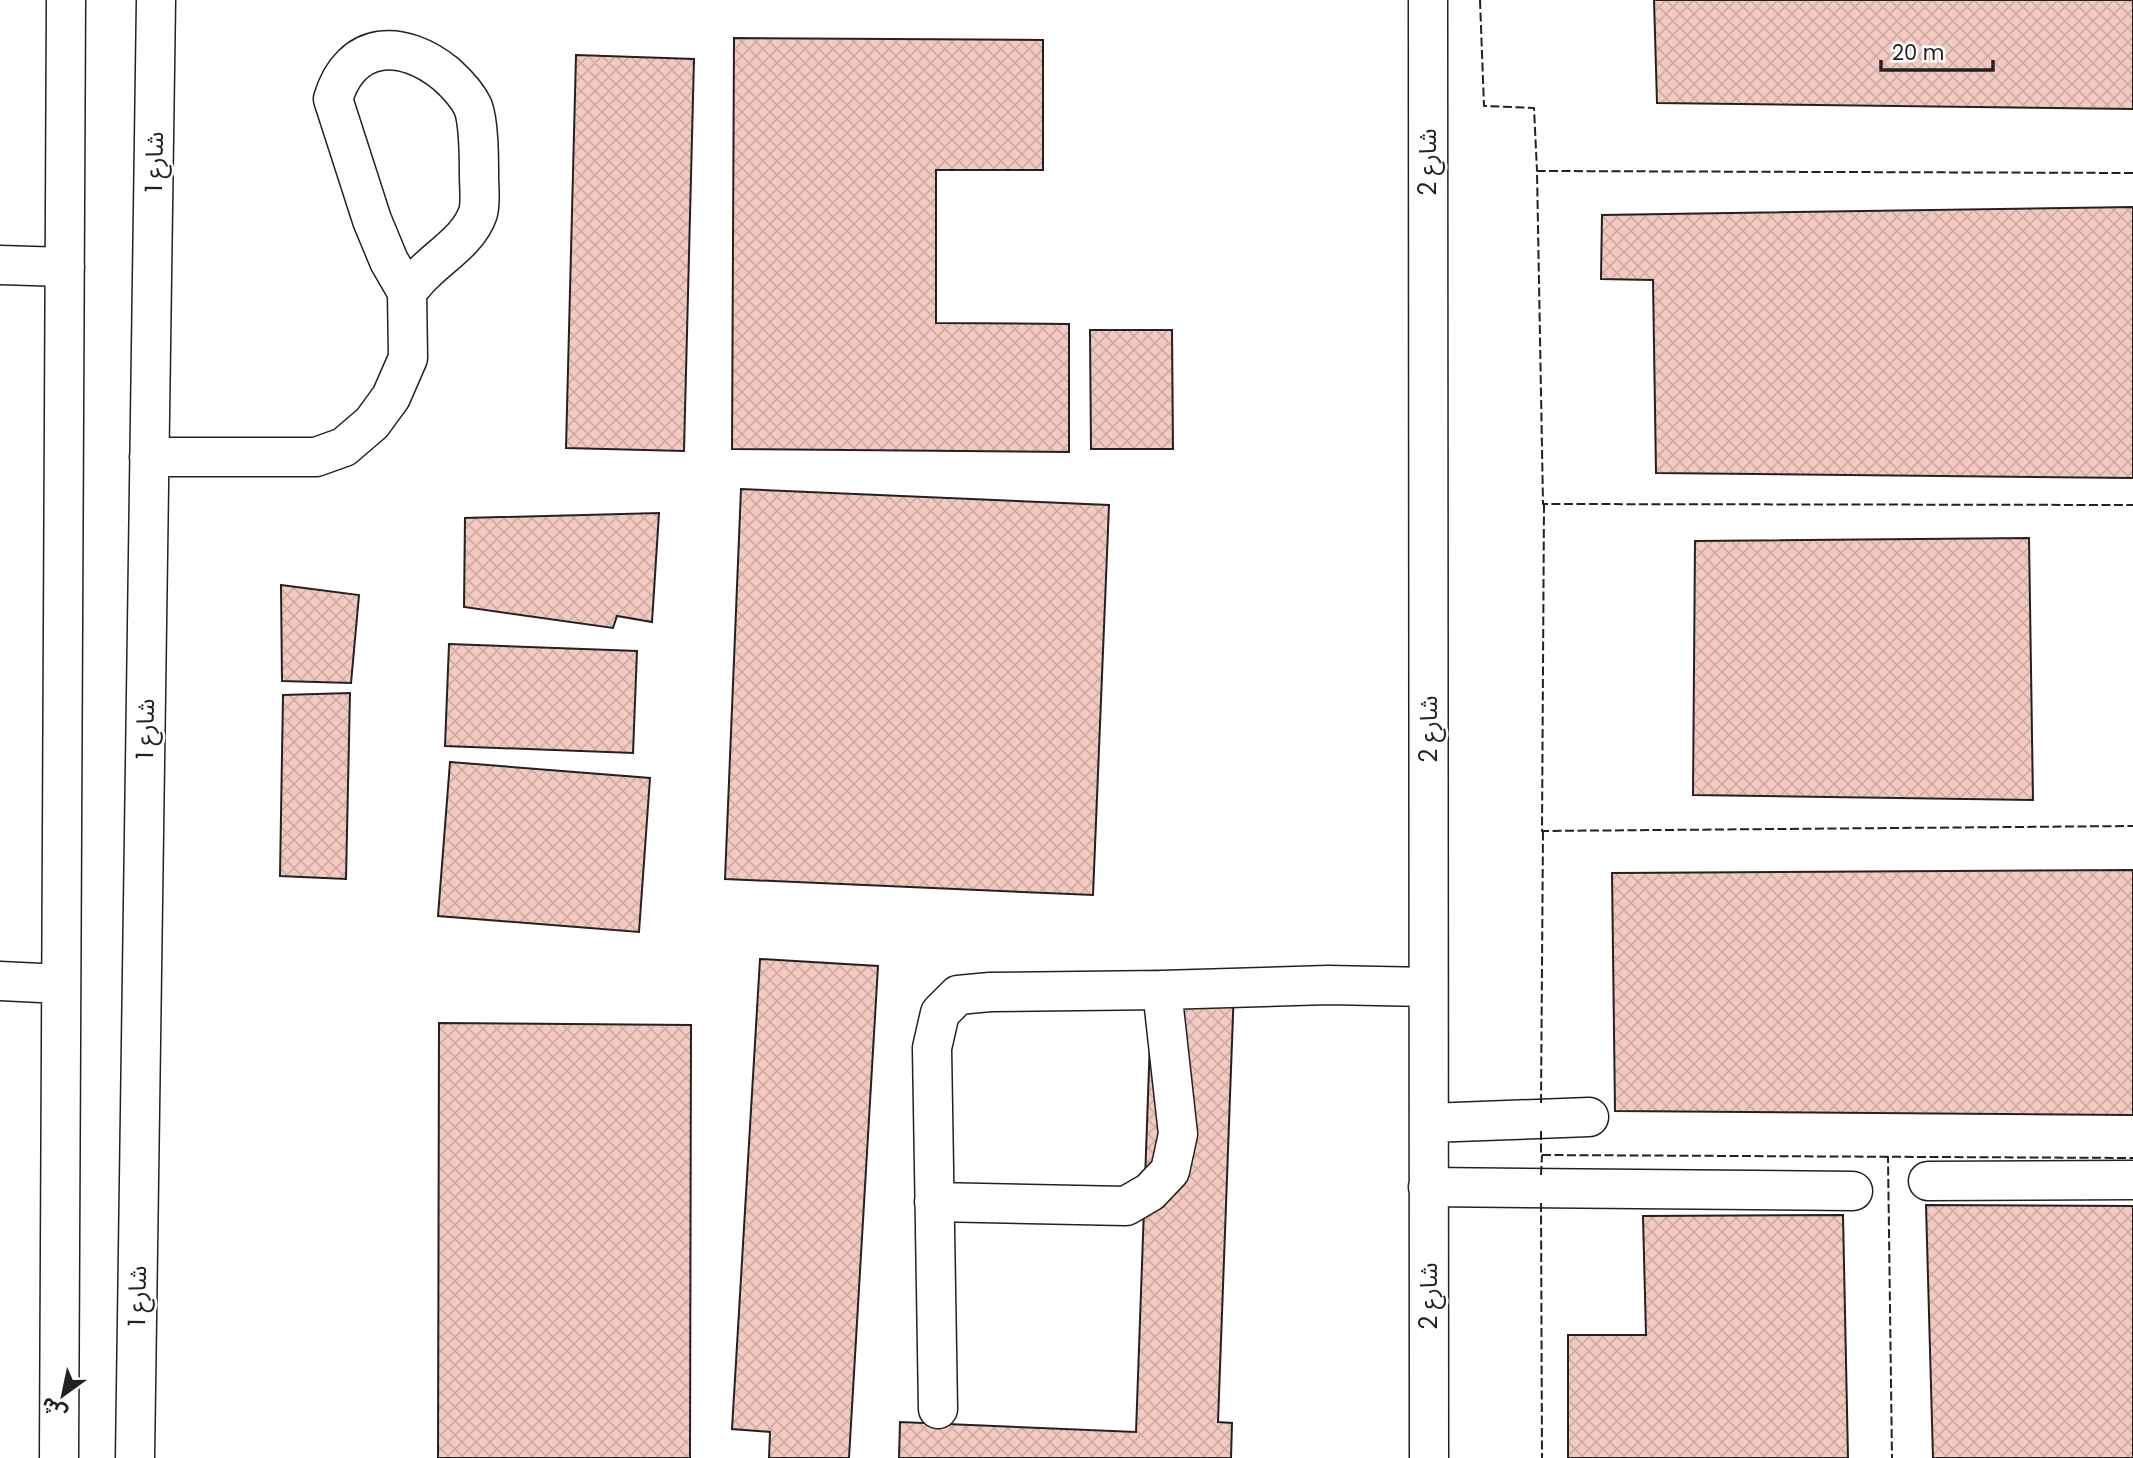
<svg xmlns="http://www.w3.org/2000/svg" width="2133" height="1458" viewBox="0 0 2133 1458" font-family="Poppins,'Noto Sans Arabic',sans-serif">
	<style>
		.building { fill: url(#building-cross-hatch); stroke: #222; stroke-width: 2 }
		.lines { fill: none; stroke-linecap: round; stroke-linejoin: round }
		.minor-casing { stroke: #222; stroke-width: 41 }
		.minor { stroke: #fff; stroke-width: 38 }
		.fence { stroke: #222; stroke-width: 2; stroke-dasharray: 9 3.5; stroke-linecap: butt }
		.labels { text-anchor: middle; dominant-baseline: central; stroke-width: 5; stroke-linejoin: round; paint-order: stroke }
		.street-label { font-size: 24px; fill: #222; stroke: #fff }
	</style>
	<defs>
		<pattern id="building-cross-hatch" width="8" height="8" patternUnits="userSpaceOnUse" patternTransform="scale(1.75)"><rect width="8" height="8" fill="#f3c9c0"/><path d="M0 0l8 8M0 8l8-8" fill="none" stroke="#d0aca5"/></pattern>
	</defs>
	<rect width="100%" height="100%" fill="#fff"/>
	<path class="building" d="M1654,0h479v109l-476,-6z
		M734,38l309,2v130h-107v153l133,1v128l-337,-3z
		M576,55l118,4 -10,392 -118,-3z
		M2133,207v271l-477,-5 -3,-193 -52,-1 1,-64z
		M1090,330h82l1,119h-82z
		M741,489l368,16 -16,390 -368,-16z
		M659,513l-7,109 -35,-6 -4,12 -149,-21 1,-89z
		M2029,538l4,262 -340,-5 2,-254z
		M281,585l78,10 -8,88 -69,-2z
		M449,644l188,7 -4,102 -188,-7z
		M350,693l-4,186 -66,-3 3,-181z
		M450,762l200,16 -11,154 -201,-16z
		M2133,870v245l-518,-4 -3,-238z
		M760,959l118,7 -29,492h-80l1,-26 -38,-3z
		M1152,984l82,4 -16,434 14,1 -1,35h-332l1,-36 236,10z
		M439,1023l252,2 -1,433h-252z
		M1926,1205l207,1v252h-200z
		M1843,1215l5,243h-280v-123h78l-3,-119z"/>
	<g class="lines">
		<g class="minor-casing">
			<path id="minor" d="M1428,0l1,1458
				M0,265l65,2
				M149,457h167l28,-10 28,-24 19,-26 17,-39 -1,-66 -18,-31 -17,-41 -39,-121c18,-60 70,-60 113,-25 10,9 21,20 27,33 6,16 6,51 6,69 0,11 2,26 -1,37 -9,26 -35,41 -53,59 -7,6 -12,13 -18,20
				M0,981l61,3
				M1429,1123l160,-6
				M1928,1181l205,-1
				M1428,1187l425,4
				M934,1202l192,4 24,-14 20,-21 8,-37 -16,-144
				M938,1409l-6,-361 8,-35 18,-18 32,-3 172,-2 166,-5 100,2
				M59,1458l7,-1458
				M135,1458l21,-1458"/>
		</g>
		<use href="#minor" class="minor"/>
		<path class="fence" d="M1480,0l4,106 50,2 3,63
			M2133,173l-596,-2 6,333 590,1
			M1544,504l-2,327 591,-5
			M1541,1103l2,-272
			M1541,1131v24l592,3
			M1885,1157h3l4,301
			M1541,1175l1,-20
			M1541,1203l1,255"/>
	</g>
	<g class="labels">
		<g class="street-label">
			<text transform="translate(154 162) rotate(-89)">شارع 1</text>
			<text transform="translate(1427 162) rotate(-90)">شارع 2</text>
			<text transform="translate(145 729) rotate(-89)">شارع 1</text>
			<text transform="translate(1428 729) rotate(-90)">شارع 2</text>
			<text transform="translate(137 1296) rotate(-89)">شارع 1</text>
			<text transform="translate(1428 1296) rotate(-90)">شارع 2</text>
		</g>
	</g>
	<g transform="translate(63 1395) rotate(213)" stroke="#ffffff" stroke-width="5" paint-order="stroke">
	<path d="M0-5L12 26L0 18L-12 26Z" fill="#222222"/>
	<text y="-10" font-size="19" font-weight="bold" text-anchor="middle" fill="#222222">ش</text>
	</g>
	<path d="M1881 60v10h112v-10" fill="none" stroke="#222222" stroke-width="3.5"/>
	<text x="1892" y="60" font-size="21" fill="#222222" stroke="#ffffff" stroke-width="5" paint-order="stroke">20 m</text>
</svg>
